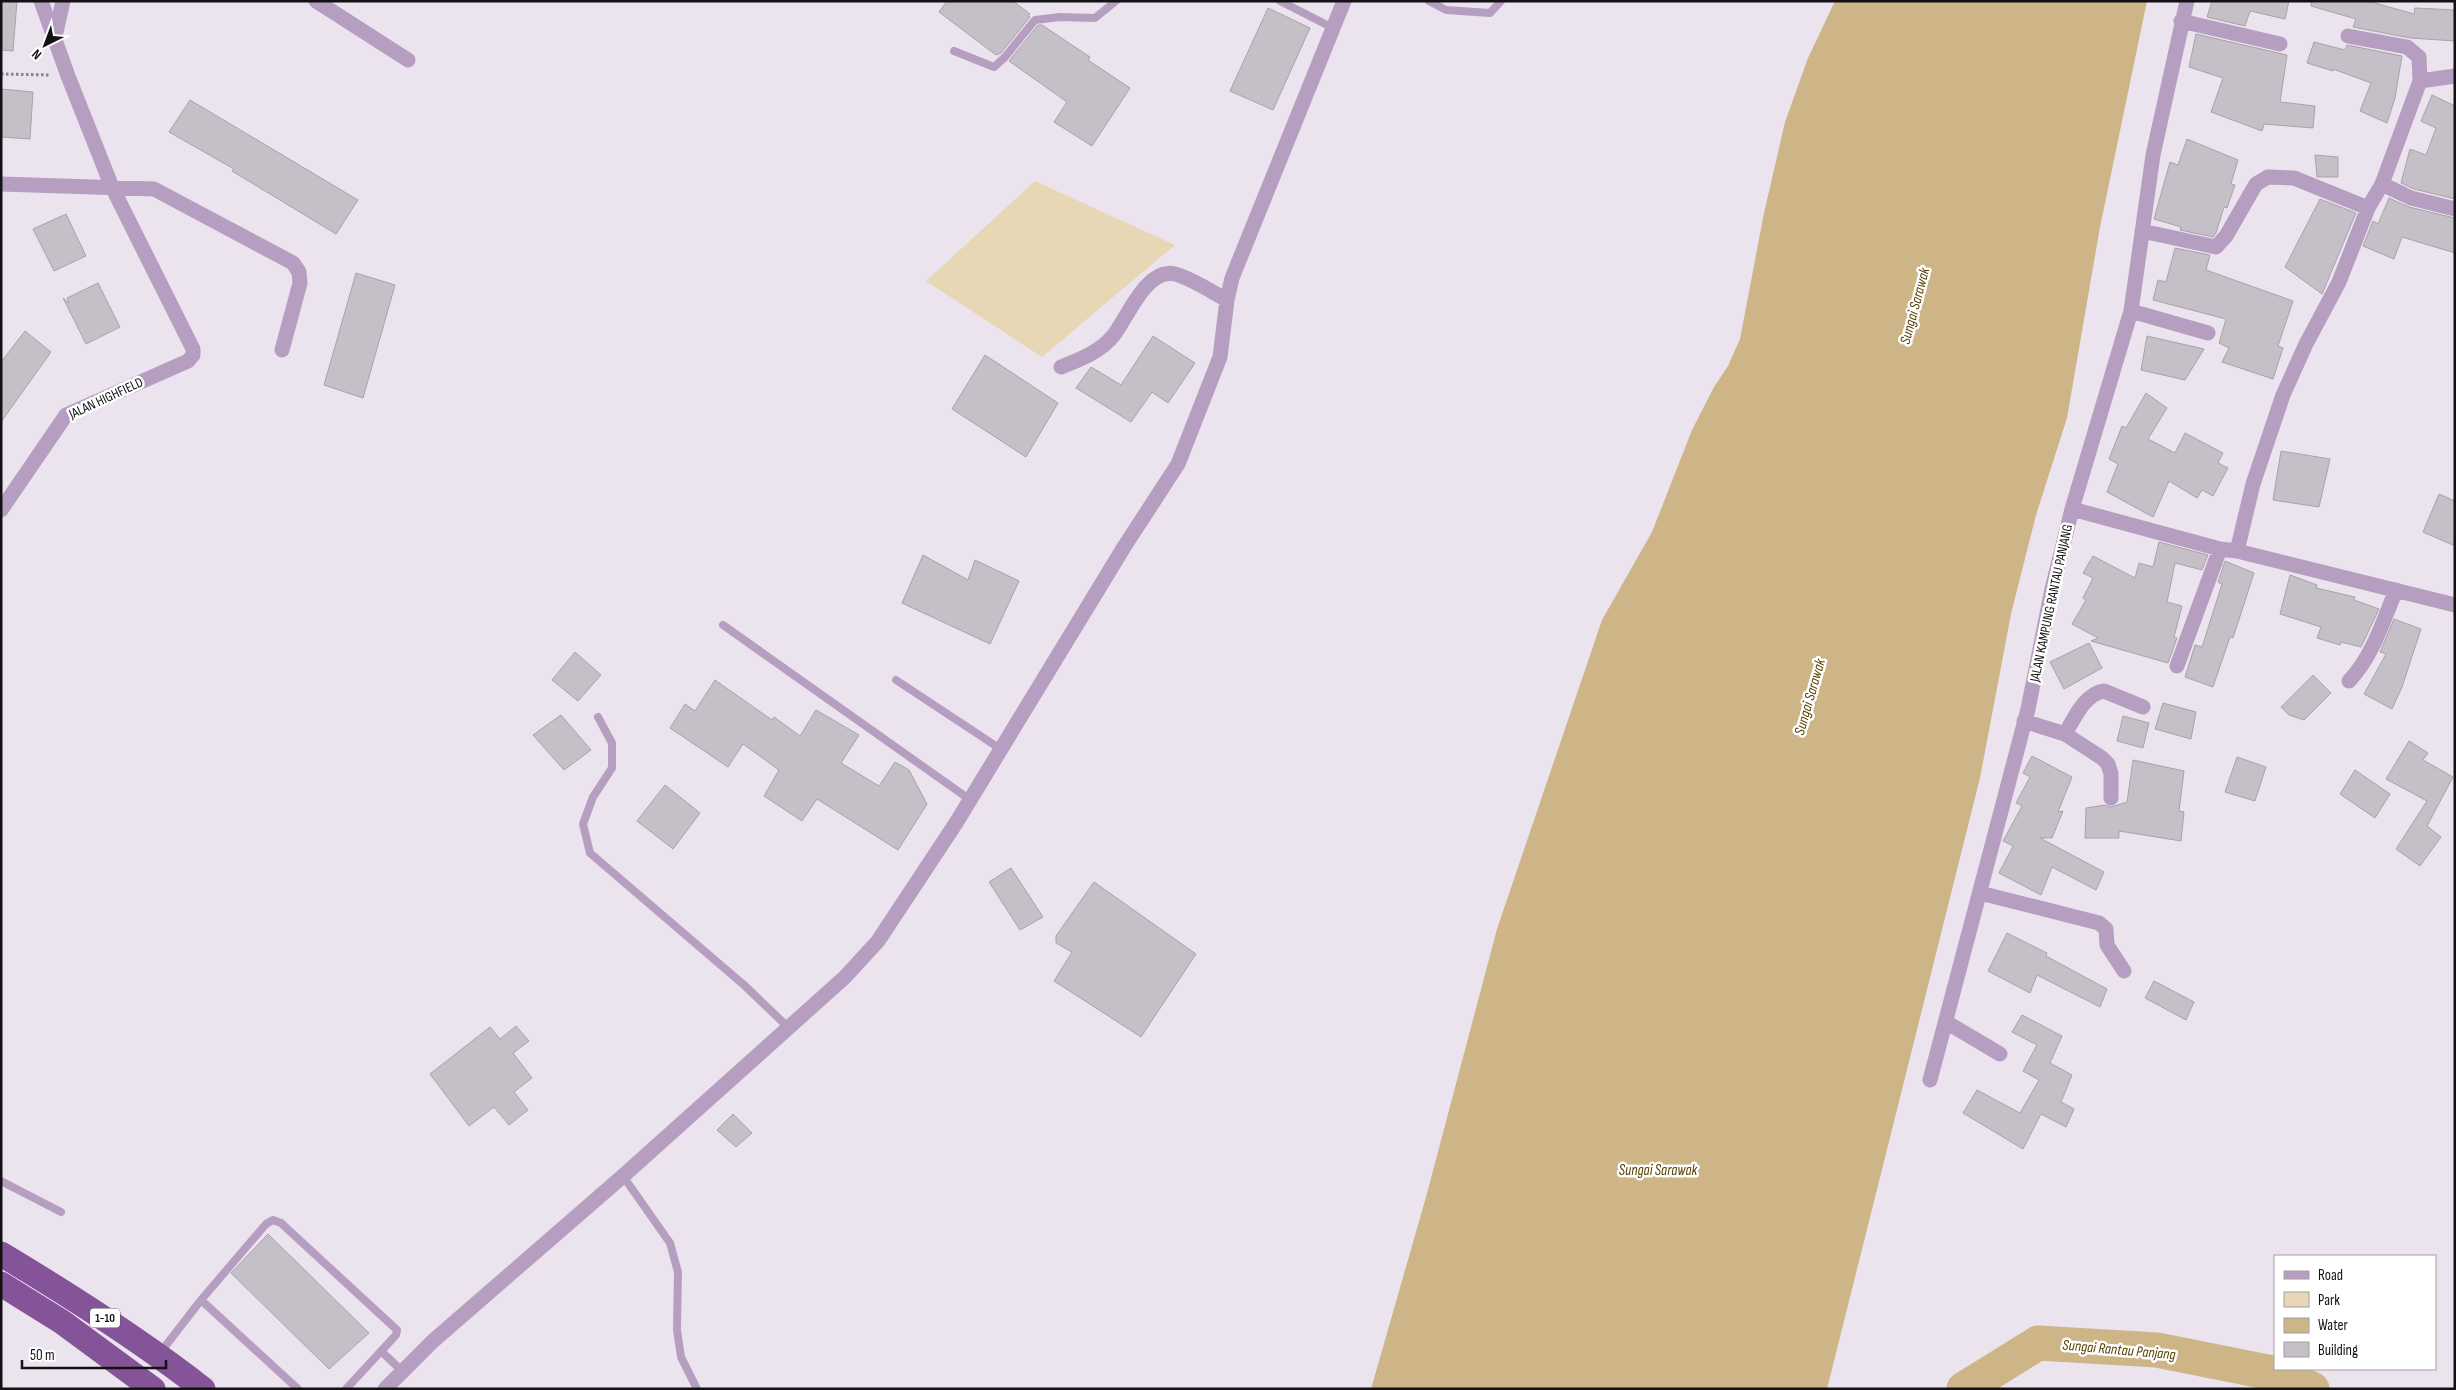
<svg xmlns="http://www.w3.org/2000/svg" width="2456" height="1390" viewBox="0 0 2456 1390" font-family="'Sofia Sans Condensed',sans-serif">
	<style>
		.green { fill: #e8d7b4 }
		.water { fill: #cdb587 }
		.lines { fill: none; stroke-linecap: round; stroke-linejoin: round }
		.river { stroke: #cdb587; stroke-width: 35 }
		.building { fill: #c5bfc8; stroke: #a8a2ab }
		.path { stroke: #88838a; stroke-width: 3; stroke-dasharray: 2.5 2.5; stroke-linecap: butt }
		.service { stroke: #b69ec1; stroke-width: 8 }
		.minor { stroke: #b69ec1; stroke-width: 15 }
		.trunk { stroke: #845398; stroke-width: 25 }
		.labels { text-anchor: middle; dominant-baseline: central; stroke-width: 5; stroke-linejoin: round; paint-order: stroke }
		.shield { fill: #fff; stroke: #5a585a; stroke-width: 1 }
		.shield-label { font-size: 12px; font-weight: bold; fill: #131114 }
		.street-label { font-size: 14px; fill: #131114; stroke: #fff }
		.water-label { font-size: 15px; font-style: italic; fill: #584003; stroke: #fff }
	</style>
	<rect width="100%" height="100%" fill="#ebe4ee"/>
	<path class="green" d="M1035,181l140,64 -133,112 -116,-76z"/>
	<path class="water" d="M1835,1h312l-47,226 -33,191 -31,97 -25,99 -31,164 -153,611h-456l55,-192 71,-268 105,-309 50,-88 40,-102 22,-43 14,-21 12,-27 24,-126 21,-91 23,-64z"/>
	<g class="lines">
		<path class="river" d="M1964,1389l74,-46 119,7 125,25 30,14"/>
	</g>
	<path class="building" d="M1,1h16l-4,50 -12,-1z
		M947,1h66l17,13 -2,2 2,1 -29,36 -5,2 -57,-43z
		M2212,1h77l-4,18 -35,-8 -5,15 -38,-9z
		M2311,1h57l46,13 1,-6 40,2v31l-45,-3 -57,-11 3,-8 -45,-13z
		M1268,8l42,20 -37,82 -43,-19z
		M1038,25h4l48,32 -2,3 42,28 -38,58 -38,-24 13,-20 -58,-41z
		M2196,34l91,21 -7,47 35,4 -2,22 -49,-4 -2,7 -51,-19 12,-34 -34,-11z
		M2314,42l31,8 2,-5 55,11 -7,42 -8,25 -27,-12 11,-28 -38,-14v2l-26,-8z
		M1,89l32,3 -3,47 -29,-2z
		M2432,95l23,11v93l-41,-10 -13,-6 9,-34 16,6 10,-27 -15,-7z
		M190,100l168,100 -22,34 -104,-63 2,-2 -65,-37z
		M2187,139l51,21 -7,24 4,1 -8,23 -3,-1 -8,26 -3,4 -33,-7 1,-3 -27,-8 16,-57 8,3z
		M2315,155l23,2v20h-21z
		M2389,198l20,9 46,11v35l-53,-16 -8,22 -31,-13 10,-25 5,3z
		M2320,199l36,14 -34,81 -37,-27z
		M66,214l20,42 -32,15 -21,-42z
		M2175,248l35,7 -4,15 87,31 -15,45 5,2 -10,31 -51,-17 7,-14 -10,-5 7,-24 -73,-19 5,-20 8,2z
		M356,273l39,12 -32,113 -39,-13z
		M98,283l22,44 -34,17 -23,-46 6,5 -2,-5z
		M25,331l26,21 -50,70v-60z
		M1153,336l42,27 -27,40 -16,-11 -21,30 -55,-34 15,-21 30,18z
		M2147,336l57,13 -19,31 -44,-10z
		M985,355l73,48 -32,54 -74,-48z
		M2146,393l21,15 -19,31 27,14 10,-20 38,20 -5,10 10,5 -15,28 -11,-6 -5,8 -28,-17 -16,36 -46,-25 11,-28 -9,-5 13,-33 4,2z
		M2281,451l49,8 -11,48 -46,-7z
		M2439,494l16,7v45l-32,-14z
		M2159,542l49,13 -6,15 -27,-7 -8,39 15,4 -8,31 3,1 -9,25 -77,-22 7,-3 -26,-14 14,-24 -3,-2 10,-20 -10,-5 10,-17 42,22 4,-15 14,4z
		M923,555l45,25 7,-20 44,21 -29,63 -88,-41z
		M2225,561l29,12 -21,65 -3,-1 -17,50 -28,-10 10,-32 7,2 20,-63 -4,-2z
		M2290,575l27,10 -1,3 39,9 -1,3 25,9 -18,38 -20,-5 -1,3 -23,-7 4,-11 -41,-13z
		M2394,619l27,10 -19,58 -10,22 -28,-15 22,-40 -6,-2z
		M2089,643l13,25 -38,21 -14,-27z
		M575,652l26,23 -23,26 -26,-21z
		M2313,675l18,18 -27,27 -15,-5 -8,-8z
		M715,680l57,40 2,-3 26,19 16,-26 43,25 -18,28 38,23 16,-24 14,8 18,34 -29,46 -81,-51 -15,22 -38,-25 15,-26 -36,-26 -15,23 -58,-39 15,-24 10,7z
		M2163,703l33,9 -5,27 -36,-10z
		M561,715l30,35 -27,20 -31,-35z
		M2123,716l26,7 -6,25 -26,-7z
		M2409,741l19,12 -5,7 30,17 -26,49 14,11 -21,29 -24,-17 31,-48 -41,-22z
		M2032,756l40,21 -14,35 5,-1 -11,27h-12l64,34 -8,18 -44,-23 -11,28 -42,-22 14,-27 -10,-5 19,-35 -6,-3 14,-26 -7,-4z
		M2237,757l29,10 -11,34 -30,-9z
		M2133,760l51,11 -5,40 5,1 -3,29 -62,-10v7h-34l1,-30 19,-3 6,2 16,-5z
		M2355,770l35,24 -15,24 -35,-24z
		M665,785l35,28 -27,36 -36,-28z
		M1011,868l32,49 -23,13 -31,-48z
		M1094,882l102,72 -55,83 -87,-56 18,-29 -16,-9v-7z
		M2007,933l40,20 -1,3 61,33 -7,18 -63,-32 -7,18 -42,-22z
		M2154,981l40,21 -8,18 -41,-22z
		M2022,1015l40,21 -12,27 22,12 -11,27 13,7 -8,18 -25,-13 -18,35 -60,-36 14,-23 43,23 19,-33 -16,-9 14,-26 -25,-13z
		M516,1026l13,15 -16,12 19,25 -18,14 14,18 -19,15 -15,-18 -25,19 -39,-52 60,-47 10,12z
		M733,1114l19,19 -16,14 -19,-17z
		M268,1234l101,99 -40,36 -98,-96z"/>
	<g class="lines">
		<path class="path" d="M1,74l50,1"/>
		<path class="service" d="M1280,1l53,27
			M1429,1l17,9 44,3 11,-12
			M954,51l40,16 11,-10 30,-37 25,-3 35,1 21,-17
			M723,625l246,174
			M896,680l103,68
			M598,717l14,26v25l-19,29 -10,27 7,29 154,132 45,43
			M623,1176l47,67 8,29 -1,58 4,27 16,32
			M1,1181l60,31
			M201,1300l97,89
			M381,1351l21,20
			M160,1353l41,-53 65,-76 7,-4 8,3 116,107 -1,5 -50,54"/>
		<path class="minor" d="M316,1l92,59
			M2181,21l99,23
			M2348,36l59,11 12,10 1,24
			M54,41l9,-40
			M1,184l153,5 139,74 6,9 1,11 -18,67
			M2382,184l29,14 44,11
			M2142,231l74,16 10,-11 30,-52 12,-7 26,1 74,30
			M2131,311l77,22
			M1061,367c18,-7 39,-15 52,-31 14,-17 33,-69 62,-62 16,4 37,18 52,26
			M2072,509l59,-198 22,-156 34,-154
			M1,510l65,-95 122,-54 5,-6v-6l-81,-162 -44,-111 -27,-75
			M2237,551l16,-67 30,-89 23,-51 33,-62 29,-74 14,-24 38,-103 35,-5
			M2177,666l43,-117
			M2349,681c24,-25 34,-60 47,-91
			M2024,721l41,13 37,24 6,6 3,10v24
			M2065,734c9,-15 19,-40 39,-43l39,16
			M1980,893l119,30 7,6 1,16 17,26
			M1946,1022l54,32
			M1930,1080l98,-371 24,-120 20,-80 148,40 17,2 218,54
			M385,1389l48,-48 190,-165 222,-199 33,-36 78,-118 168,-276 54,-83 42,-107 7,-57 5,-22 112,-277"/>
		<path class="trunk" d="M1,1254c70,42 138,85 202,135
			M1,1284l61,38 91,67"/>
	</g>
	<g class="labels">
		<rect class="shield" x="90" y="1308.5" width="30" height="19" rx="4"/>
		<g class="shield-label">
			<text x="105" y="1318">1-10</text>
		</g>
		<g class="street-label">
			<text transform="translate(106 398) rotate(-25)">JALAN HIGHFIELD</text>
			<text transform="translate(2051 603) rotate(-78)">JALAN KAMPUNG RANTAU PANJANG</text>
		</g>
		<g class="water-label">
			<text transform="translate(1915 306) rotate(-75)">Sungai Sarawak</text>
			<text transform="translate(1810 697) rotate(-74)">Sungai Sarawak</text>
			<text x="1658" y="1170">Sungai Sarawak</text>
			<text transform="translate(2119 1350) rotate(5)">Sungai Rantau Panjang</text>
		</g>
	</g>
	<rect width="2456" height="1390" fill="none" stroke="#131114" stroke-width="5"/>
	<rect x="2274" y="1255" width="162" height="115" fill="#ffffff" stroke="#a1a0a1"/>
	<rect x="2284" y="1271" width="25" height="8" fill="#b69ec1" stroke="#a1a0a1"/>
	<text x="2318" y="1280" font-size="15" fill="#131114">Road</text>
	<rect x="2284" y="1292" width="25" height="15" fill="#e8d7b4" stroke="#a1a0a1"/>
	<text x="2318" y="1305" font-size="15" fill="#131114">Park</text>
	<rect x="2284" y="1318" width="25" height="15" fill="#cdb587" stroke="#a1a0a1"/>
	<text x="2318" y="1330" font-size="15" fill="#131114">Water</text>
	<rect x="2284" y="1342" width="25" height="15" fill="#c5bfc8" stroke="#a1a0a1"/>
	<text x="2318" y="1355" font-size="15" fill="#131114">Building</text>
	<g transform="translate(45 45) rotate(222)" stroke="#ffffff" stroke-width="4" paint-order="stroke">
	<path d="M0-4L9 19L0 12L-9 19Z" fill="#131114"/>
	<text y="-8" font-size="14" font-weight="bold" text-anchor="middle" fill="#131114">N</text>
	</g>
	<path d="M22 1360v8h144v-8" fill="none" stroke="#131114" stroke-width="2.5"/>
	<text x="30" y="1360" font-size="15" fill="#131114" stroke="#ffffff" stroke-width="4" paint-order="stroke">50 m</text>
</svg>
